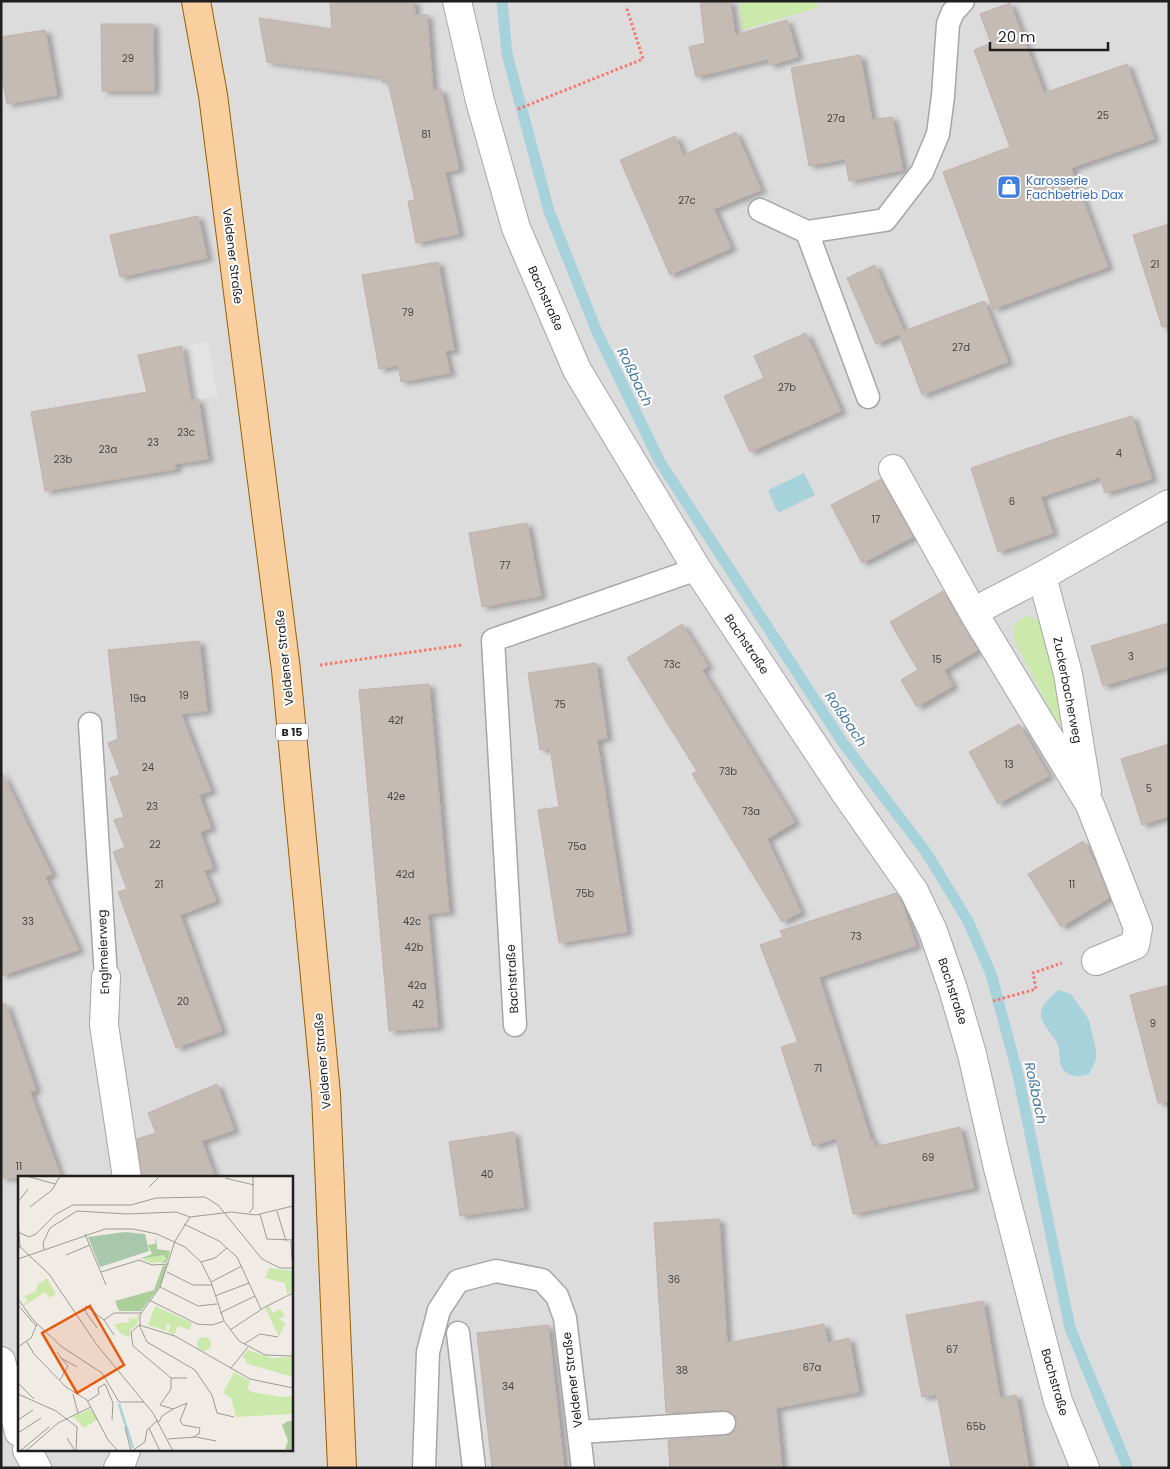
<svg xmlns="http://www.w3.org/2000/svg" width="1170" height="1469" viewBox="0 0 1170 1469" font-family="Poppins,sans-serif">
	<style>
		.residential { fill: #dddcdc; fill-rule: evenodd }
		.grass { fill: #cce9ac }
		.parking { fill: #e3e3e3 }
		.water { fill: #a6d2dc }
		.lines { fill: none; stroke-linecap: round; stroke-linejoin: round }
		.stream { stroke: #a6d2dc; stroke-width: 11 }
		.building { fill: #c4bbb5; stroke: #c1b2a8; filter: url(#shadow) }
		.lane-casing { stroke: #a6a6a6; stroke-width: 25 }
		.street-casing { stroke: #a6a6a6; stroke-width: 30 }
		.primary-casing { stroke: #976003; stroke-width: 30 }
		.path { stroke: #f7776e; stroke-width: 3; stroke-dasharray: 2.5 2.5; stroke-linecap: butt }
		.lane { stroke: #fff; stroke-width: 22 }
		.street { stroke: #fff; stroke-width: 28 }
		.primary { stroke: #facfa0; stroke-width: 28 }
		.labels { text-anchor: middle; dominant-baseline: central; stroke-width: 4; stroke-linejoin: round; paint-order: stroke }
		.number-label { font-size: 10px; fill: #484644 }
		.shield { fill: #fff; stroke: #626262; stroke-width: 1 }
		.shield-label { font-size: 11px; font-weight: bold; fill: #1f1f1f }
		.shop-label { font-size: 12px; fill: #366cbe; stroke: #fff; text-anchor: start }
		.street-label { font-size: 12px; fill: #1f1f1f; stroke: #fff }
		.water-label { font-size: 14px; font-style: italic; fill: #497ba5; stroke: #fff }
		.inset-river { fill: none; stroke: #a6d2dc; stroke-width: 2.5 }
		.inset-road { fill: none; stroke: #9c9a96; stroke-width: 1 }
		.view { fill: #e8590c; fill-opacity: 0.15; stroke: #e8590c; stroke-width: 2.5 }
		.inset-edge { fill: none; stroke: #1f1f1f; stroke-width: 2.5 }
	</style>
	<defs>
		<filter id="shadow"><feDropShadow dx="5.5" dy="3" stdDeviation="2.5" flood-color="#0004"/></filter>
	</defs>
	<rect width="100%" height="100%" fill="#f0ece5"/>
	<path class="residential" d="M1,1h1168v1467h-1168zM19,1178h272v272h-272z"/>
	<path class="grass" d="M739,1h77l1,7 -75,22z
		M1025,616l9,2 7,3 25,101 -4,2 -7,-4 -42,-83c0,-11 3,-15 12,-21z"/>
	<path class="parking" d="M208,342l9,54 -26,5 -9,-55z"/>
	<path class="water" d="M804,473l11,22 -37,18 -10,-23z
		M1058,990l13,4 18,26 7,30v10l-7,14c-7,2 -15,4 -22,-1 -10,-6 -6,-19 -9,-28 -4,-11 -19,-21 -17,-34 2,-8 12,-16 17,-21z"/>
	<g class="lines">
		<path class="stream" d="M502,1l5,53 42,157 48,121 63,130 183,281 83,109 42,69 23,53 27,101 52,253 58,140"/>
	</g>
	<path class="building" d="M330,1h84l1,14h12l6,76 8,-2 18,80 -14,3 14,62 -43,9 -8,-42 7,-1 -27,-118 -5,1 -1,-6 -115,-15 -8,-44 73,11z
		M700,1h30l5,34 52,-15 11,37 -28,8 -2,-6 -72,18 -7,-30 16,-4z
		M1010,3l34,90 83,-29 27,75 -83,29 37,99 -115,42 -50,-137 67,-25 -36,-97 17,-7 -11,-29z
		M101,24h52l1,67h-52z
		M45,30l12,65 -50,9 -6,-33v-34z
		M860,55l12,65 20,-3 11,53 -54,11 -4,-22 -36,7 -18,-98z
		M736,132l25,58 -47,19 17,39 -61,27 -50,-115 55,-24 8,19z
		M198,216l9,42 -87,19 -10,-42z
		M1169,224v102l-7,1 -29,-92z
		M438,262l16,88 -9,1 5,22 -49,9 -3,-17 -19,4 -17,-94z
		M875,265l29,66 80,-30 24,61 -86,33 -23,-61 -23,10 -29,-66z
		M806,333l35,78 -91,41 -26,-56 40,-18 -10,-22z
		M182,346l9,55 7,-2 10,60 -33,5 1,5 -131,22 -14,-79 116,-20 -9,-37z
		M1132,416l20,63 -47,14 -5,-16 -59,20 12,36 -55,19 -27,-84 90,-31z
		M881,479l32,58 -51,26 -31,-58z
		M527,523l14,73 -59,11 -13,-74z
		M943,591l35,59 -34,20 9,16 -36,21 -16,-27 17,-10 -28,-48z
		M1169,623v43l-66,20 -12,-40z
		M682,624l26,42 -6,4 93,152 -28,17 34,73 -19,10 -90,-148 5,-3 -70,-113z
		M199,641l8,70 -26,3 30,77 -12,4 12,33 -11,4 13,36 -9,3 12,30 -36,14 42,116 -46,17 -58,-156 9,-3 -14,-37 12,-5 -11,-27 10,-3 -14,-39 10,-3 -12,-32 10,-4 -10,-89z
		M596,663l11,75 -10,2 30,192 -68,11 -21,-133 21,-3 -9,-59 -10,2 -12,-77z
		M429,684l20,228 -21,2 10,113 -49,4 -30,-341z
		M1019,724l30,52 -51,28 -29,-52z
		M1169,744v72l-27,9 -21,-66z
		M1,771l51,103 -7,3 34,73 -78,26z
		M1083,841l13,23 13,34 -48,29 -33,-53z
		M896,893l6,10 14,43 -97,31 52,163h3l1,7 85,-20 14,61 -121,26 -17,-76 -23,8 -32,-99 17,-5 -38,-97 23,-8 -3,-6z
		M1169,985v117l-11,1 -28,-108z
		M1,1004h5l30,86 -6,2 31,86h-60z
		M217,1084l17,46 -32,11 13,37h-73l-5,-39 19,-6 -8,-20z
		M514,1132l10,75 -64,9 -11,-74z
		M719,1219l8,124 97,-19 4,19 21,-5 10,54 -83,16 6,60h-112l-2,-28 57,-4 7,-2 3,-5 2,-7 -2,-7 -6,-4 -5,-1 -58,3 -12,-190z
		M983,1301l17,97 16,-3 13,73h-78l-14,-74 -15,3 -16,-82z
		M548,1325l16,143h-72l-15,-135z"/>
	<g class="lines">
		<g class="lane-casing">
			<path id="lane" d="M760,210l47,22 78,-12 37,-48 16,-38 5,-38 5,-72 5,-12 10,-11
				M807,232l61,165
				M90,724l16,253
				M515,1025l-22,-385 204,-71
				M458,1333l16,135
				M579,1432l145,-9
				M424,1468l4,-116 11,-42 19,-29 38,-10 46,9 15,16 8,22 18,150"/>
		</g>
		<g class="street-casing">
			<path id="street" d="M457,1l23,100 36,127 61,142 120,199 149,225 68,97 19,40 20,58 19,65 26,114 60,233 27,67
				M893,469l80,143 117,193 48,123 -3,17 -39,16
				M973,612l69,-36
				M1087,791l-19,-117 -26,-98 127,-72
				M106,977l-2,48 23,153
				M1,1361l18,71
				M27,1450l10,18
				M118,1468l3,-4 5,-14"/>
		</g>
		<g class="primary-casing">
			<path id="primary" d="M196,1l17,94 73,575 40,424 16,374"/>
		</g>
		<path class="path" d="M518,109l125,-50 -17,-53
			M320,665l142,-20
			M993,1001l43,-12 -3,-16 29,-10"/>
		<use href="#lane" class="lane"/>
		<use href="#street" class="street"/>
		<use href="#primary" class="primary"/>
	</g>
	<defs>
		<g id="shop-square" transform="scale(1.25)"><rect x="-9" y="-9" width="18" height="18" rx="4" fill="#3f7fe0" stroke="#fff"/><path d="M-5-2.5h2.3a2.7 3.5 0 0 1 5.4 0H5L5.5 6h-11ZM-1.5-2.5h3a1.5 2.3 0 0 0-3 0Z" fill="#fff"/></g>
	</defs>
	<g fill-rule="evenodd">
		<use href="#shop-square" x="1009" y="187"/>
	</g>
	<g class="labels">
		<g class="number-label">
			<text x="128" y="58">29</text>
			<text x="1103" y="115">25</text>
			<text x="836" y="118">27a</text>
			<text x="426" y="134">81</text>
			<text x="687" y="200">27c</text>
			<text x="1155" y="264">21</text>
			<text x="408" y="312">79</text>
			<text x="961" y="347">27d</text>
			<text x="787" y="387">27b</text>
			<text x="186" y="432">23c</text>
			<text x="153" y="442">23</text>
			<text x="108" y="449">23a</text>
			<text x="1119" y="453">4</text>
			<text x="63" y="459">23b</text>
			<text x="1012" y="501">6</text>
			<text x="876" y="519">17</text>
			<text x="505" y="565">77</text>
			<text x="1131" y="656">3</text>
			<text x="937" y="659">15</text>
			<text x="672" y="664">73c</text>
			<text x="184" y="695">19</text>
			<text x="138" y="698">19a</text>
			<text x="560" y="704">75</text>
			<text x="396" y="720">42f</text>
			<text x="1009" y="764">13</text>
			<text x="148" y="767">24</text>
			<text x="728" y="771">73b</text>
			<text x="1149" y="788">5</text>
			<text x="396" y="796">42e</text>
			<text x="152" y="806">23</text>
			<text x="751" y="811">73a</text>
			<text x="155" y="844">22</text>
			<text x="577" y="846">75a</text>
			<text x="405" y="874">42d</text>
			<text x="159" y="884">21</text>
			<text x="1072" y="884">11</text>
			<text x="585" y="893">75b</text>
			<text x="28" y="921">33</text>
			<text x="412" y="921">42c</text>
			<text x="856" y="936">73</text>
			<text x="414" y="947">42b</text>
			<text x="417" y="985">42a</text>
			<text x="183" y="1001">20</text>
			<text x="418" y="1004">42</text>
			<text x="1153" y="1023">9</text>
			<text x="818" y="1068">71</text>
			<text x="928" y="1157">69</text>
			<text x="19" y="1166">11</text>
			<text x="487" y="1174">40</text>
			<text x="674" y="1279">36</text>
			<text x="952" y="1349">67</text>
			<text x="812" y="1367">67a</text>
			<text x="682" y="1370">38</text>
			<text x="508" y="1386">34</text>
			<text x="976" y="1426">65b</text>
		</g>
		<rect class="shield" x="276" y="723.5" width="32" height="17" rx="4"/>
		<g class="shield-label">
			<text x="292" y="732">B 15</text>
		</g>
		<g class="shop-label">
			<text x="1026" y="180">Karosserie<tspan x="1026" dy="14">Fachbetrieb Dax</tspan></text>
		</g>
		<g class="street-label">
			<text transform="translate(233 256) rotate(83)">Veldener Straße</text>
			<text transform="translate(546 298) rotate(66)">Bachstraße</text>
			<text transform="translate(747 644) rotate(56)">Bachstraße</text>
			<text transform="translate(284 658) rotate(-96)">Veldener Straße</text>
			<text transform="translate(1068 690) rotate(79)">Zuckerbacherweg</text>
			<text transform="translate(103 952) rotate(-92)">Englmeierweg</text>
			<text transform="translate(512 979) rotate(-93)">Bachstraße</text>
			<text transform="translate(953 991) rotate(72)">Bachstraße</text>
			<text transform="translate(322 1061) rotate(-95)">Veldener Straße</text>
			<text transform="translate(572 1380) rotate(-97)">Veldener Straße</text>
			<text transform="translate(1055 1382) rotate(74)">Bachstraße</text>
		</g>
		<g class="water-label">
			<text transform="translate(635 377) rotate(64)">Roßbach</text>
			<text transform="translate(846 719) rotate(56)">Roßbach</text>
			<text transform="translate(1036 1093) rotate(78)">Roßbach</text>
		</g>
	</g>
	<g transform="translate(18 1176)">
		<rect width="275" height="275" fill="#f0ece5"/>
		<path d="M142,78l6,3 -3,5 -12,1 -9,-4zM251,92l24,3v20l-6,3 -2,-11 -20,-5zM29,102l9,16 -6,4 -5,-6 -21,14 -1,-2 5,-2 -4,-6 11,-4 3,-8zM137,130l37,17 -2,7 -12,-4 -4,9 -6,-3 3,-7 -5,-1 1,7 -19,-6zM251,130l4,7 7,-4 5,6 -5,4 5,5 -6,13 -14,-29zM115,138l5,1 1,1 -2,8 -7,6 -1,8 -9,-5 -6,-9 15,-2v-4l8,1v-4zM179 168a7 7 0 1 1 14 0a7 7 0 1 1-14 0ZM230,174l23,8 22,-1v20l-48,-14 2,-3 -5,-3zM216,196l16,9 -3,8 5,3 29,5 12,-1v18l-57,3 -5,-19 -8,-5zM73,233l7,10 -14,9 -11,-11z" fill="#cce9ac"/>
		<path d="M138,60l1,13 13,2 -3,11 -6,1 5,-4 -2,-4 -25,4 13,-5 -4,-9 7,-1zM145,89l4,1 -7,20 -19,25h-22l-4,-10 39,-11zM270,245h5v30l-8,-2 3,-8 -6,-16z" fill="#acce9b"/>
		<path d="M107,56l20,2 4,17 -49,16 -12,-30z" fill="#a7c8aa"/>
		<path class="inset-river" d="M101,228l14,44"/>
		<path class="inset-road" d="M8,0l29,8M207,2l29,7M131,11l11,-11M0,26l10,-13M12,31l22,-17 8,-14M259,35l9,30M231,37l4,-5v-32M242,38l7,25 26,1M0,42l2,30M166,48l35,17 18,16 24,52M0,56l11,5 7,-3 20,-20 17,-9h58l25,-7 49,-1 13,8 44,54 18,9h13M67,58l21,51M273,65l1,18M0,69l31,29 48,71 56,68 20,38M26,74l-1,-7 7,-15 27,-17 50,3 49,-2 14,5M48,79l24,-10M0,83l87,-30h28l24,5 28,13 16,15 10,20 13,39 15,20 26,14 28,1M183,86l14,-4 12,-10M83,96l38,-12 13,5 17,-1M149,96l26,13h19M193,106l31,-16M142,111l38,19 19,-2M197,120l34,-13M0,123l15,21 29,27 40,26 17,29h25M131,124l48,24 15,1 12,-4M0,129l18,21M202,137l35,-17M86,144l10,15M121,149l36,11 75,43 43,9M121,149l-8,7 2,14 38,32v11l-11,16 13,4 -11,7 -3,6M79,152l-12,-17 1,-5 18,14 10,-7h27M212,154l35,-23 28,-14M9,166l7,12 32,33 21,13 21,40 10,11M226,168l16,-10 18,3M0,171l13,-9 6,-14M39,176l4,6 16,9M213,192l17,-21M153,202h16M42,204l8,-14 -7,-8M0,207l16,16M0,218l38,17 21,16 -1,24M55,218l5,19M70,225l11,-7 -1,-6 7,-4 8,19 -1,17M155,233l14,-6 -7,18 3,4 17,3 -1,6 -6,3M216,241l-17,-4 -5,-18 -17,-25 -48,-28 -7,-15v-12l20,-28 15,-46 15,-24 41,-5 25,3 37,-9M0,244l15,-10M107,251l6,24M131,252l11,23M0,257l23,-15M49,262l8,13M150,263l28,-2 20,4M2,275l29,-24M8,275l32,-28 33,-16M114,275l13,-9 2,-12 11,-10"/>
		<path class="view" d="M72,130l34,59 -47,28 -35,-60z"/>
		<rect width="275" height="275" class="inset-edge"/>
	</g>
	<rect width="1170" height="1469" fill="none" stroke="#1f1f1f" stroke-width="5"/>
	<path d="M990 42v8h118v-8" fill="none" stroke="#1f1f1f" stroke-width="2.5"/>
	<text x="998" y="42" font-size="15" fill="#1f1f1f" stroke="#ffffff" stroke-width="4" paint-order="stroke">20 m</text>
</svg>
